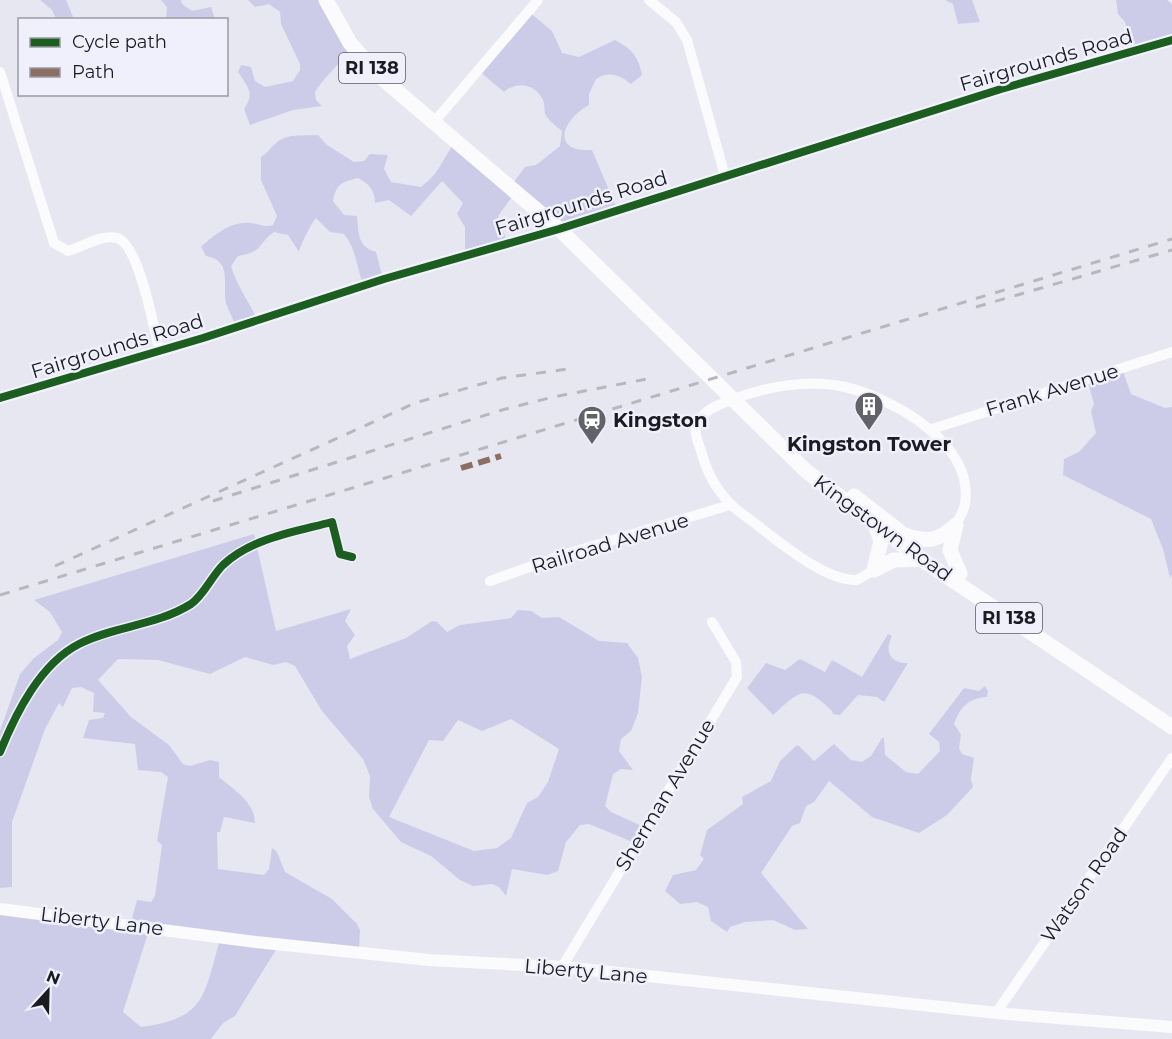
<svg xmlns="http://www.w3.org/2000/svg" width="1172" height="1039" viewBox="0 0 1172 1039" font-family="Montserrat,sans-serif">
	<style>
		.green { fill: #cccce9; fill-rule: evenodd }
		.lines { fill: none; stroke-linecap: round; stroke-linejoin: round }
		.minor { stroke: #fbfbfd; stroke-width: 10 }
		.tertiary { stroke: #fbfbfd; stroke-width: 12 }
		.primary { stroke: #fbfbfd; stroke-width: 15 }
		.rail { stroke: #b8b8bc; stroke-width: 3; stroke-dasharray: 10 10; stroke-linecap: butt }
		.quiet { stroke: #8d6e63; stroke-width: 6; stroke-dasharray: 12 6; stroke-linecap: butt }
		.cycleway-casing { stroke: #f0f0fd; stroke-width: 11 }
		.cycleway { stroke: #1b5e20; stroke-width: 8 }
		.labels { text-anchor: middle; dominant-baseline: central; stroke-width: 5; stroke-linejoin: round; paint-order: stroke }
		.shield { fill: #f0f0fd; stroke: #5b5b64; stroke-width: 1.5 }
		.shield-label { font-size: 18px; font-weight: bold; fill: #1b1b22 }
		.street-label { font-size: 20px; fill: #1b1b22; stroke: #f0f0fd }
		.poi-label { font-size: 20px; font-weight: bold; fill: #1b1b22; stroke: #f0f0fd; text-anchor: start }
	</style>
	<rect width="100%" height="100%" fill="#e7e7f2"/>
	<path class="green" d="M40,0h26l8,19h-18l-4,-9z
		M161,0h20l1,4 10,7 19,-4 4,12h-49l1,-12z
		M248,0h73l28,52c-11,14 -24,24 -34,40l1,8 6,6 -29,4 -43,15 -6,-16c11,-16 4,-22 -6,-37l3,-7 10,2 4,14 10,6 28,-6 7,-11v-6l-19,-40 -1,-12 -11,-8 -14,3z
		M945,0h27l8,22 -22,2 -5,-20z
		M1116,0h51l5,4v34l-41,12 -6,-28 -7,-8z
		M528,11l24,20 10,22 17,4 36,-17c17,9 23,16 27,35l-11,9c-12,-10 -22,-13 -35,-5l-7,15v11c-26,14 -40,47 3,45l25,59 -53,18 -49,-34 -17,23 9,26 -42,9v-24l-8,-13 6,-11 -21,-22 -31,35 -22,-16 -14,3c0,-13 -6,-19 -17,-25 -15,4 -22,5 -25,23l11,14 13,1c2,18 0,30 19,36l6,23 -19,9c-7,-18 -6,-34 -19,-50l-14,-2 -14,-14c-5,6 -16,28 -17,34l-11,-17 -14,-3c-18,13 -9,19 -36,24l-7,10c6,20 17,34 26,53l-22,6c-2,-7 -7,-15 -9,-22 -4,-19 7,-42 -20,-47l-5,-9c13,-12 30,-26 49,-24 10,1 13,5 23,2l4,-9 -16,-36v-23c6,-4 9,-8 14,-13 10,-11 29,-8 43,-9l9,10 27,17 10,-1 6,-7 18,1 -4,14 7,13 30,5c20,-16 18,-22 32,-42l57,42 15,-20 11,-2 24,-19 2,-15c-5,-4 -14,-11 -17,-17 -1,-5 0,-10 -2,-14 -8,-17 -27,-19 -39,-8l-25,-21z
		M1122,369l9,25 34,14 7,-1v167l-2,4 -7,-29 -12,-30 -88,-44 1,-16 15,-7 17,-19 -5,-22 3,-7 -6,-22z
		M254,534l22,97 75,-22 -6,12 10,14 -8,11 3,13 56,-21 26,-17 5,1 10,10 13,-7 51,-7 7,-8 13,1 11,7 17,-1 40,24 28,2 11,15 4,19 -4,36 -7,18 -10,8 -2,12 14,19 -12,-1 -8,5 -8,32 6,6 33,15 -9,16 -46,-19 -9,1 -14,17 -8,29 -11,4 -35,-6 -6,27 -7,-9 -7,-3 -19,2 -13,-6 -29,-24 -30,-14 -28,-33 -4,-12 1,-21 -7,-17 -41,-48 -27,-45 -9,-4 -13,3 -28,-8 -35,17 -52,-14 -40,-1 -20,21 33,37 38,28 14,19 7,2 20,-6 9,2v15c15,13 36,25 36,46l-31,-6 -4,15h-3l1,37 46,6 5,-6 3,-21 5,4 8,20 47,27 25,25 3,6 -1,21 -80,-6 -44,71 -12,7 -12,16h-211v-131l131,14 6,-22 14,2 4,-6 7,-51 -5,-4 11,-64 -7,-5 -23,-2 -3,-26 -52,-6 6,-18 14,-2 2,-5 -12,-1 1,-19 -13,-6 -9,1 -9,19 -4,-4 -14,26 -33,93v65l-12,1v-157l20,-57 14,-16 24,-18 4,-8 -12,-20 -16,-12zM511,719l48,30 -11,33 -10,15 -11,6 -16,35 -14,10 -23,3 -85,-34 40,-77 14,1 15,-21 24,11zM150,927l71,10c-18,58 -13,81 -80,90l-18,-15z
		M888,634l4,2c-8,15 -2,28 16,27l-24,39 -7,-5 -19,-2 -18,20 -7,-1 -1,-3c-28,-27 -31,-21 -59,4l-26,-27 19,-25 19,7 15,-11 25,13 7,-12 30,17z
		M985,686l3,5 -1,6c-19,1 -27,11 -33,27l7,10 -2,14 3,6 12,4 -3,21 2,8 -26,28 -28,18 -47,-16 -43,-36 -15,21 -8,4 -6,17 -8,3 -31,47 47,56 -13,1 -22,-10 -28,2 -15,5 -3,5 -16,-11 -3,-14 -11,-5 -17,2 -15,-13 8,-16 23,-5 8,-11 -4,-4 7,-25 36,-26 -1,-7 29,-16 9,-20 16,-15 2,-1 16,16 20,-17 17,16 11,2 9,-6 11,-18h2l1,17 21,17 12,2 22,-23 -1,-9 -10,-8 35,-46 15,3z"/>
	<g class="lines">
		<path class="minor" d="M649,0l27,22 11,18 38,136
			M0,72l54,171 14,8c14,-4 34,-17 49,-13 22,6 37,90 42,112
			M435,121l103,-121
			M932,429l240,-77
			M874,570l-17,10c-36,1 -86,-46 -116,-67 -19,-14 -33,-36 -39,-59 -2,-8 -8,-18 -6,-26 5,-18 22,-23 38,-29 34,-13 75,-20 111,-12 48,11 130,57 120,117 -1,7 -6,14 -9,21
			M490,581l76,-27 164,-49
			M562,967l175,-290 -1,-15 -24,-40
			M996,1013l176,-255"/>
		<path class="tertiary" d="M0,398l203,-60 181,-59 175,-50 442,-140 171,-49
			M0,909l256,33 173,18 133,7 445,47 165,13"/>
		<path class="primary" d="M326,0l24,43 27,31 182,155 246,241 116,89 251,168
			M854,496l45,35
			M956,525l-6,25 10,24
			M902,534c24,9 35,8 54,-9
			M874,570l20,-10 27,-1
			M874,570l7,-29 -5,-14"/>
		<path class="rail" d="M976,307l196,-57
			M213,501l289,-91 51,-13 94,-18
			M55,566l360,-163 87,-25 66,-9
			M0,595l1172,-356"/>
		<path class="quiet" d="M461,468l40,-12"/>
		<g class="cycleway-casing">
			<path id="cycleway" d="M0,398l203,-60 181,-59 175,-50 442,-140 171,-49
				M0,752c16,-39 40,-88 79,-108 34,-18 77,-18 112,-40 13,-9 20,-27 32,-39 29,-27 71,-33 109,-43l8,32 12,3"/>
		</g>
		<use href="#cycleway" class="cycleway"/>
	</g>
	<defs>
		<g id="building-pin" transform="scale(1.5)"><path d="M0 17L-7.5 6A9.5 9.5 0 1 1 7.5 6Z" fill="#62626b" stroke="#f0f0fd"/><path d="M-4-6H4V6H1V3H-1V6H-4ZM-2.5-4.3h1.7v1.8h-1.7ZM.8-4.3h1.7v1.8H.8ZM-2.5-1h1.7V.8h-1.7ZM.8-1h1.7V.8H.8Z" fill="#fff"/></g>
		<g id="station-pin" transform="scale(1.5)"><path d="M0 17L-7.5 6A9.5 9.5 0 1 1 7.5 6Z" fill="#62626b" stroke="#f0f0fd"/><path d="M-3-6H3Q5-6 5-4V2Q5 4 3 4L4.5 6H3L1.5 4h-3L-3 6H-4.5L-3 4Q-5 4-5 2V-4Q-5-6-3-6ZM-3.5-4v3h7v-3ZM-3.5 1v1.5H-2V1ZM2 1v1.5H3.5V1Z" fill="#fff"/></g>
	</defs>
	<g fill-rule="evenodd">
		<use href="#building-pin" x="869" y="406"/>
		<use href="#station-pin" x="592" y="420"/>
	</g>
	<g class="labels">
		<g class="shield">
			<rect x="339" y="53" width="66" height="30" rx="4.5"/>
			<rect x="976" y="603" width="66" height="30" rx="4.5"/>
		</g>
		<g class="shield-label">
			<text x="372" y="68">RI 138</text>
			<text x="1009" y="618">RI 138</text>
		</g>
		<g class="street-label">
			<text transform="translate(1046 60) rotate(-16)">Fairgrounds Road</text>
			<text transform="translate(581 203) rotate(-17)">Fairgrounds Road</text>
			<text transform="translate(117 346) rotate(-17)">Fairgrounds Road</text>
			<text transform="translate(1052 390) rotate(-17)">Frank Avenue</text>
			<text transform="translate(883 528) rotate(36)">Kingstown Road</text>
			<text transform="translate(610 543) rotate(-17)">Railroad Avenue</text>
			<text transform="translate(665 795) rotate(-59)">Sherman Avenue</text>
			<text transform="translate(1084 885) rotate(-55)">Watson Road</text>
			<text transform="translate(102 921) rotate(7)">Liberty Lane</text>
			<text transform="translate(586 971) rotate(5)">Liberty Lane</text>
		</g>
		<g class="poi-label">
			<text x="613" y="420">Kingston</text>
			<text x="869" y="444" text-anchor="middle">Kingston Tower</text>
		</g>
	</g>
	<rect x="18" y="18" width="210" height="78" fill="#f0f0fd" stroke="#9b9ba5" stroke-width="1.5"/>
	<rect x="30" y="38" width="30" height="9" fill="#1b5e20" stroke="#9b9ba5" stroke-width="1.5"/>
	<text x="72" y="48" font-size="18" fill="#1b1b22">Cycle path</text>
	<rect x="30" y="68" width="30" height="9" fill="#8d6e63" stroke="#9b9ba5" stroke-width="1.5"/>
	<text x="72" y="78" font-size="18" fill="#1b1b22">Path</text>
	<g transform="translate(48 991) rotate(22)" stroke="#f0f0fd" stroke-width="4.5" paint-order="stroke">
	<path d="M0-4.5L10 22L0 15L-10 22Z" fill="#1b1b22"/>
	<text y="-9" font-size="16" font-weight="bold" text-anchor="middle" fill="#1b1b22">N</text>
	</g>
</svg>
